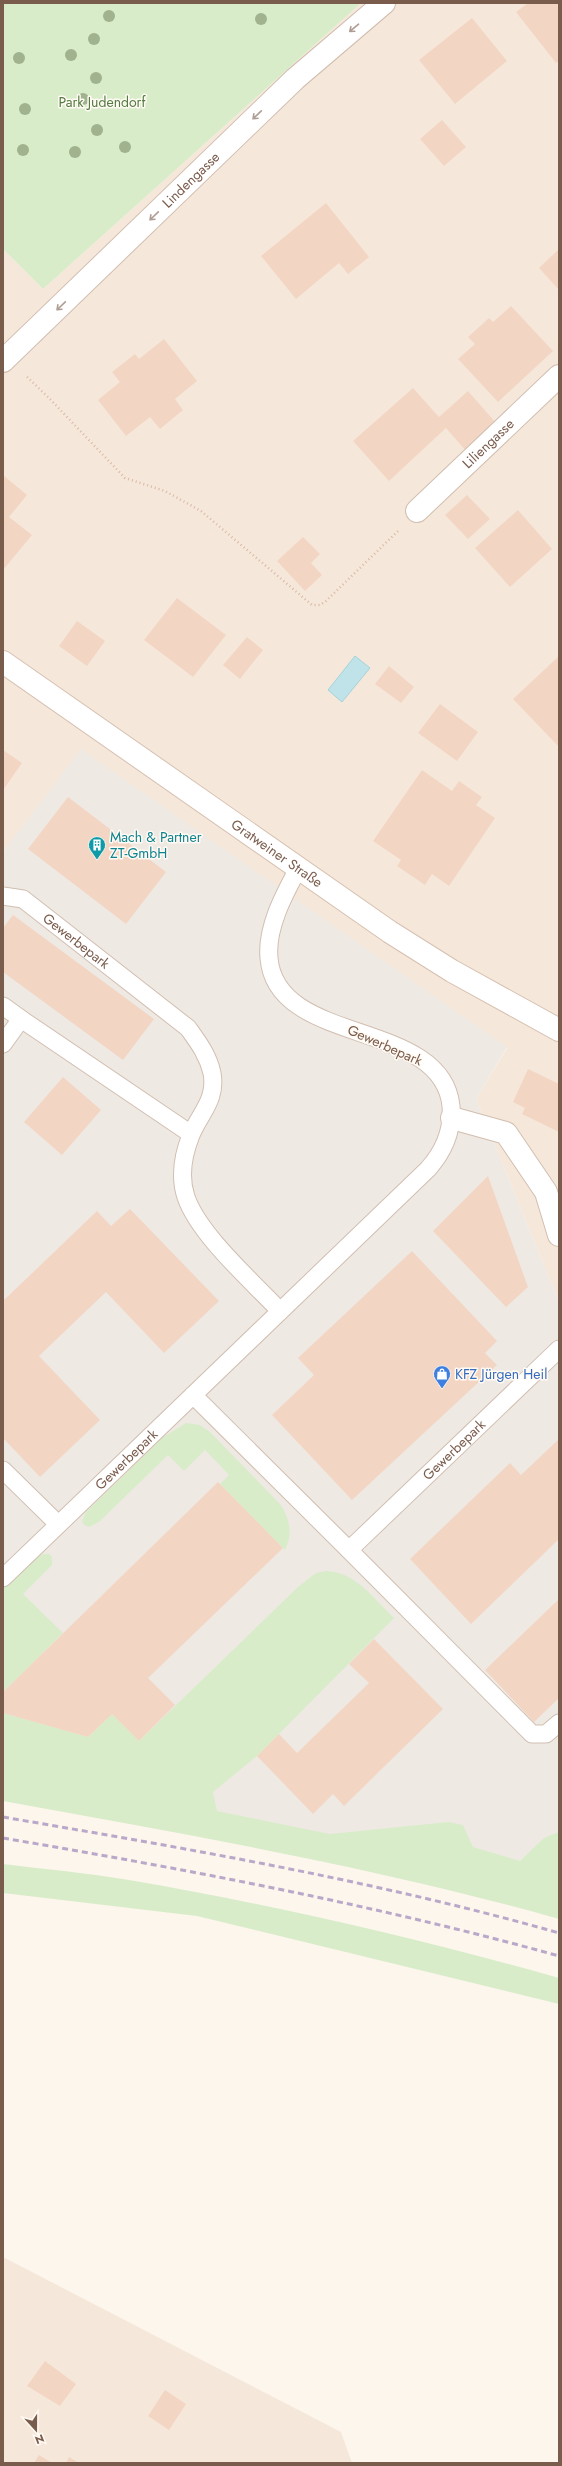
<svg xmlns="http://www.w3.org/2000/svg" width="562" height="2466" viewBox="0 0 562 2466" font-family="Jost,sans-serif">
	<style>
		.residential { fill: #f5e8da }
		.industrial { fill: #efe9e4 }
		.green { fill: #d8ecc9 }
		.water { fill: #bfe3e8; stroke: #a5d3da }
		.building { fill: #f3d5c3 }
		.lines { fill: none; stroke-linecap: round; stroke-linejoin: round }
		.service-casing { stroke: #d1beb0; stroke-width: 19 }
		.minor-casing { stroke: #d1beb0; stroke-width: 24 }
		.secondary-casing { stroke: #d6c0b0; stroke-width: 24 }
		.path { stroke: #d9b8a5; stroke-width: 2.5; stroke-dasharray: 1 3; stroke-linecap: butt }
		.service { stroke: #fff; stroke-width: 17 }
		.minor { stroke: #fff; stroke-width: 22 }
		.secondary { stroke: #fff; stroke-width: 22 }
		.rail { stroke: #b9a8c9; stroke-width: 3; stroke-dasharray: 6 4; stroke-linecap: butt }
		.tree { fill: #a0b28e }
		.oneway { stroke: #af9d94 }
		.labels { text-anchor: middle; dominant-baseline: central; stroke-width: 3; stroke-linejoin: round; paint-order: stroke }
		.park-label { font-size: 14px; fill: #537a41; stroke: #fffaf3 }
		.street-label { font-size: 14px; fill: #7a5c4d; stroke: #fffaf3 }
		.culture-label { font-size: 14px; fill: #0d838f; stroke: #fffaf3; text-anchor: start }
		.shop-label { font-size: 14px; fill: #366cbe; stroke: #fffaf3; text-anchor: start }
	</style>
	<rect width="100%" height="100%" fill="#fdf6ec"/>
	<path class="residential" d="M361,3h198v1299l-83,-203 31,-51 -426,-298 -78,102v-603l40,40z
		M3,2257l338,175 11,31h-349z"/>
	<path class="industrial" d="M81,749l426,298 -31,52 83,203v607l-339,-79 -217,-117v-861z"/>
	<path class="green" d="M3,3h358l-318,286 -40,-40z
		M186,1423l14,2 10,7 70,72c10,14 13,30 5,46l-65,-66 9,-9 -24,-25 -21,21 -16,-16 -69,67 -10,5 -5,-2 -2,-4 4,-9 76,-74z
		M43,1554h6l3,3v8l-29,29 40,39 -60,59v-105l28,-26z
		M326,1571c30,1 48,28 68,47l-137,138 -44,36 4,19 113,23 118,-12 15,3 10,22 47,14 24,-23 15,-6v87c-183,-52 -370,-84 -556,-118v-88l85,24 24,-23 27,27 160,-155 17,-13z
		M3,1864c42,5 84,9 126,16 145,25 289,58 430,98v26l-362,-88 -194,-23z"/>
	<path class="water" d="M355,656l15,12 -28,34 -14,-12z"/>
	<path class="building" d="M528,3h31v58l-3,2 -40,-51z
		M472,18l35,43 -52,43 -36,-44z
		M442,120l24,27 -22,19 -24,-27z
		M326,203l43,54 -21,17 -9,-11 -43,36 -35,-43z
		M559,249v41l-20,-22z
		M511,306l42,45 -55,51 -40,-43 17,-15 -7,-7 21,-19 4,4z
		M164,339l33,42 -22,18 8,11 -23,19 -10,-12 -24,19 -28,-36 22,-18 -8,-10 23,-18 4,5z
		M413,388l26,29 29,-26 29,33 -31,27 -20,-23 -57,53 -36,-40z
		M3,475l24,20 -18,22 23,18 -29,35z
		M467,495l23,24 -22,20 -23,-24z
		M518,510l34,39 -42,38 -35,-39z
		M303,537l17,17 -9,9 11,12 -17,16 -28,-30z
		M177,598l49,37 -33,42 -49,-37z
		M77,621l28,20 -18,25 -28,-20z
		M247,637l16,13 -23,29 -17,-14z
		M559,656v91l-46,-48z
		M389,666l25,21 -13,16 -26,-19z
		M440,704l38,28 -21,29 -39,-28z
		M3,750l19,13 -19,27z
		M422,770l30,21 7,-10 23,16 -6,8 19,13 -46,68 -17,-12 -7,11 -28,-19 4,-6 -28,-19z
		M68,797l98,75 -40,52 -98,-75z
		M13,915l141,104 -31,41 -120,-88v-44z
		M528,1069l31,15v48l-37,-18 3,-6 -12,-6z
		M63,1077l38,33 -39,45 -38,-33z
		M488,1176l40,111 -22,20 -73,-76z
		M130,1209l89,92 -55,52 -58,-61 -67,64 61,64 -60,57 -37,-39v-137l94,-90 14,15z
		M412,1251l85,90 -12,12 12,12 -145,135 -80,-85 42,-40 -16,-17z
		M559,1439v100l-88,85 -61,-65 100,-96 11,12z
		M218,1482l65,66 -135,130 27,27 -36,36 -27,-27 -24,23 -85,-24v-21z
		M559,1599v99l-25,24 -49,-52z
		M374,1639l69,70 -99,97 -11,-12 -20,20 -56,-58 22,-22 18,19 72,-70 -20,-19z
		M45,2361l31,23 -16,22 -33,-20z
		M165,2390l21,14 -17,26 -21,-14z
		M39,2455l13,8h-18z
		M69,2457l10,6h-13z"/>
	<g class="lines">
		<g class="service-casing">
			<g id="service">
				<path id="s1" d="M3,896l20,3 165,129c10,14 20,27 24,45 5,27 -12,40 -21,62 -8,20 -12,41 -5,62 13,38 66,84 94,114"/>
				<path d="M3,1006l18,13 -18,25"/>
				<path d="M21,1019l170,115"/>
				<path id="s2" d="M193,1395l156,155 210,-201"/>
				<path d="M3,1470l55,54"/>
				<path d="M349,1550l183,184h14l13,-11"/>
				<path id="s3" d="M3,1578l425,-409c16,-18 25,-38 23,-63 -9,-88 -175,-59 -182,-148 -3,-31 16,-65 30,-91"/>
			</g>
		</g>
		<g class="minor-casing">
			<g id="minor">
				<path id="s4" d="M3,361l292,-282 89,-76"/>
				<path id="s5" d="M417,511l142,-135"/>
				<path d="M452,1118l54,15 40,59 13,43"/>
			</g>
		</g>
		<g class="secondary-casing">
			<g id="secondary">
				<path id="s6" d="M3,662l387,270 62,39 107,59"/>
			</g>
		</g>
		<path class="path" d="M27,377l21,20 77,81 40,13 36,20 111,94h8l6,-4 72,-70"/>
		<use href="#service" class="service"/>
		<use href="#minor" class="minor"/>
		<use href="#secondary" class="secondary"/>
		<path class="rail" d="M3,1817c186,32 374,64 556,116
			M3,1838c187,32 373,67 556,118"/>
	</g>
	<g class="tree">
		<circle cx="109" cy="16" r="6"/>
		<circle cx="261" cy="19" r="6"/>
		<circle cx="94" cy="39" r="6"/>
		<circle cx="71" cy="55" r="6"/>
		<circle cx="19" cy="58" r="6"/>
		<circle cx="96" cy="78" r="6"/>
		<circle cx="83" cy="99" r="6"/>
		<circle cx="25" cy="109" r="6"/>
		<circle cx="97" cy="130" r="6"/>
		<circle cx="125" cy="147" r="6"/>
		<circle cx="23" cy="150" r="6"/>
		<circle cx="75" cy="152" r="6"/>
	</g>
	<defs><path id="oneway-shaft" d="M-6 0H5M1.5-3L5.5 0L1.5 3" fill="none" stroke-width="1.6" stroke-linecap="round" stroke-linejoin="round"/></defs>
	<g class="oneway">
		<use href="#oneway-shaft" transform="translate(354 28) rotate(140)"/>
		<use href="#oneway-shaft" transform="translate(257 115) rotate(136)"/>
		<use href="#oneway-shaft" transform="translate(154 216) rotate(136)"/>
		<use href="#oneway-shaft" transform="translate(61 306) rotate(136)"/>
	</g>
	<defs>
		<g id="building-pin" transform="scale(0.9)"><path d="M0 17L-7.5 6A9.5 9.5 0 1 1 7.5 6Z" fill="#0f9aa8" stroke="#fffaf3"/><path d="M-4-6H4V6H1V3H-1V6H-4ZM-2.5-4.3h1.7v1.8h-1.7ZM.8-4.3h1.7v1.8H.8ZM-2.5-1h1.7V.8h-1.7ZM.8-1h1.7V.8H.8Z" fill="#fff"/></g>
		<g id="shop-pin" transform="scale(0.9)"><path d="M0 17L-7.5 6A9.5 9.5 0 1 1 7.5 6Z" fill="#3f7fe0" stroke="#fffaf3"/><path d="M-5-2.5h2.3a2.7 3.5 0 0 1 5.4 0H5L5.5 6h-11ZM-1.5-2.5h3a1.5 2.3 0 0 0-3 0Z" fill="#fff"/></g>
	</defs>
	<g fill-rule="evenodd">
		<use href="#building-pin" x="97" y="845"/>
		<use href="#shop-pin" x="442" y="1374"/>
	</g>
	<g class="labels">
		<g class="park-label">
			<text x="102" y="102">Park Judendorf</text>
		</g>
		<g class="street-label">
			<text stroke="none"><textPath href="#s4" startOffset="261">Lindengasse</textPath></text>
			<text stroke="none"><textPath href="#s5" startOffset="98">Liliengasse</textPath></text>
			<text stroke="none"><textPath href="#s6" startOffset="334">Gratweiner Straße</textPath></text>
			<text stroke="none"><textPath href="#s1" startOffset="88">Gewerbepark</textPath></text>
			<text transform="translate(385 1045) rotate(24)">Gewerbepark</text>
			<text stroke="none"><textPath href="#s2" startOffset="365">Gewerbepark</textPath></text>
			<text stroke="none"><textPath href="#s3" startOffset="171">Gewerbepark</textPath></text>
		</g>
		<g class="culture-label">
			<text x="110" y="837">Mach &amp; Partner<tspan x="110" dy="16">ZT-GmbH</tspan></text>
		</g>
		<g class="shop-label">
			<text x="455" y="1374">KFZ Jürgen Heil</text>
		</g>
	</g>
	<rect width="562" height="2466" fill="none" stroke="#7a5c4d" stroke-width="8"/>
	<g transform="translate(36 2430) rotate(159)" stroke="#fffaf3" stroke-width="3" paint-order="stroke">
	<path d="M0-3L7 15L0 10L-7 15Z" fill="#7a5c4d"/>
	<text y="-6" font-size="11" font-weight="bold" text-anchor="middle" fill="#7a5c4d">N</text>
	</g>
</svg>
